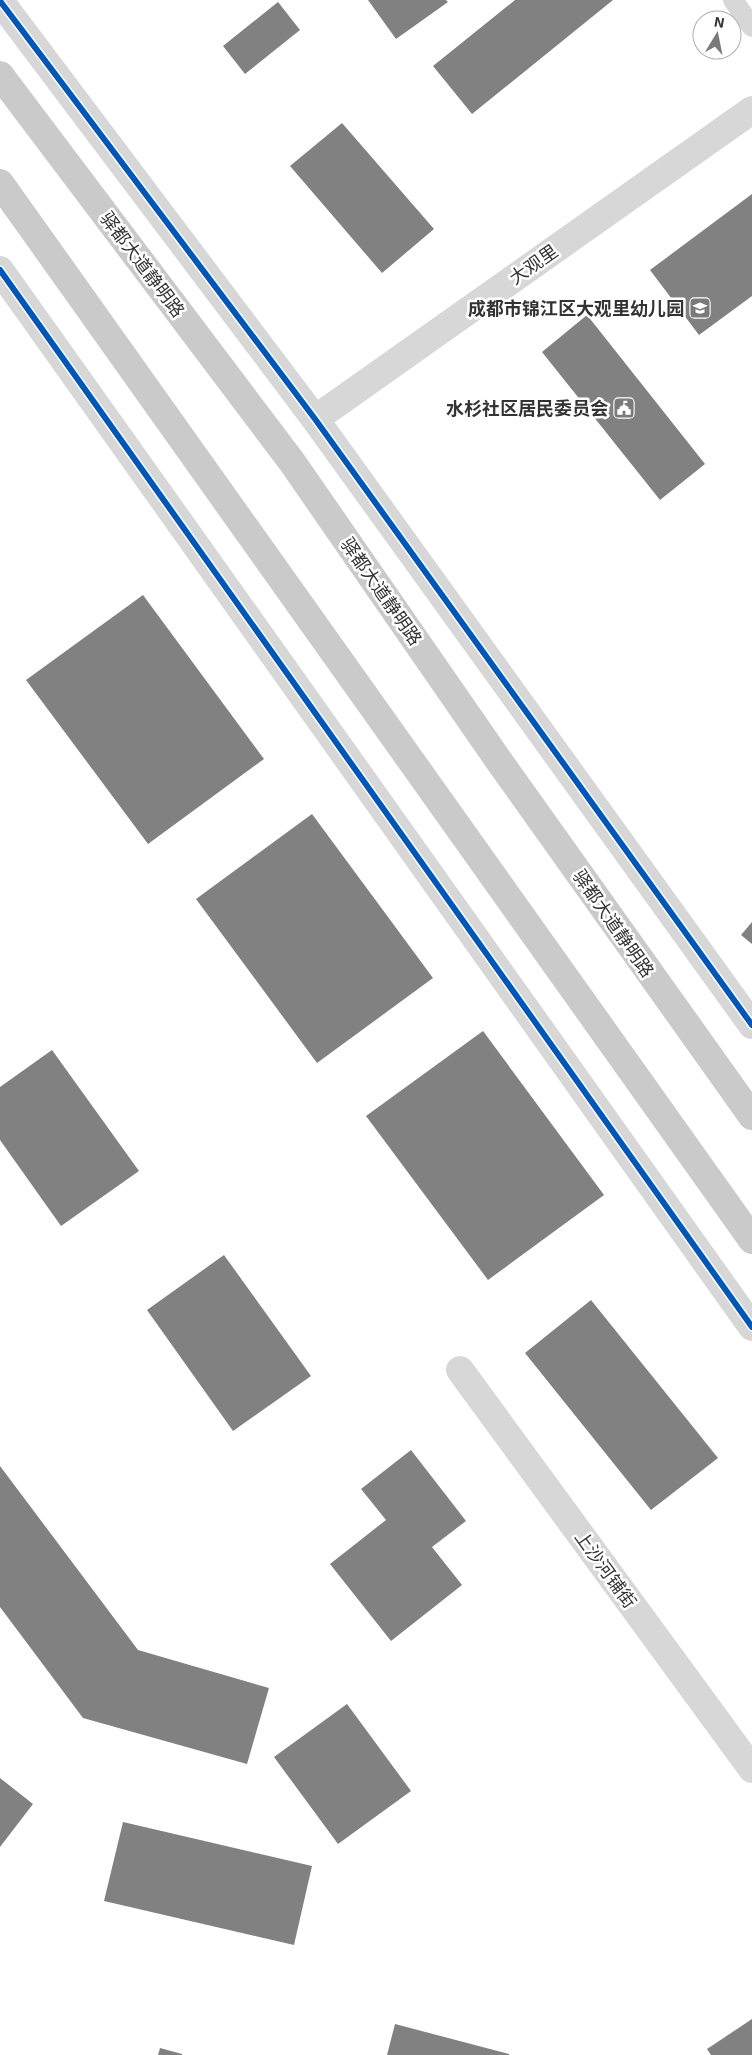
<svg xmlns="http://www.w3.org/2000/svg" width="752" height="2055" viewBox="0 0 752 2055" font-family="'Exo 2','Noto Sans SC',sans-serif">
	<style>
		.building { fill: #818181 }
		.lines { fill: none; stroke-linecap: round; stroke-linejoin: round }
		.service { stroke: #d7d7d7; stroke-width: 20 }
		.minor { stroke: #d7d7d7; stroke-width: 28 }
		.tertiary { stroke: #d7d7d7; stroke-width: 28 }
		.primary { stroke: #cacaca; stroke-width: 28 }
		.cycleway-casing { stroke: #fff; stroke-width: 9 }
		.cycleway { stroke: #0057b8; stroke-width: 6 }
		.labels { text-anchor: middle; dominant-baseline: central; stroke-width: 5; stroke-linejoin: round; paint-order: stroke }
		.street-label { font-size: 18px; fill: #333; stroke: #fff }
		.poi-label { font-size: 18px; font-weight: bold; fill: #333; stroke: #fff; text-anchor: end }
	</style>
	<rect width="100%" height="100%" fill="#fff"/>
	<path class="building" d="M368,0h78l2,2 -52,37z
		M515,0h98l-141,114 -39,-48z
		M278,2l22,28 -55,44 -22,-28z
		M342,123l92,106 -52,44 -92,-107z
		M752,194v102l-53,39 -49,-65z
		M587,315l118,149 -45,36 -118,-148z
		M143,595l121,164 -116,85 -122,-164z
		M312,814l121,164 -116,85 -121,-164z
		M752,922v22l-11,-9z
		M483,1031l121,164 -116,85 -122,-164z
		M52,1050l87,121 -78,55 -61,-86v-53z
		M224,1255l87,121 -78,55 -86,-121z
		M591,1300l127,158 -67,52 -126,-157z
		M411,1450l55,71 -34,26 30,38 -71,56 -61,-77 56,-44 -25,-31z
		M0,1466l138,184 131,38 -22,76 -164,-46 -83,-111z
		M347,1704l64,87 -73,53 -64,-87z
		M0,1778l33,26 -33,43z
		M123,1822l189,44 -18,79 -190,-44z
		M752,2019v36h-41l-4,-6z
		M395,2024l114,30v1h-122z
		M160,2048l22,6v1h-24z"/>
	<g class="lines">
		<path class="service" d="M733,0l19,27"/>
		<path class="minor" d="M460,1370l292,399"/>
		<path class="tertiary" d="M0,1l315,418 437,606
			M0,270l752,1057
			M315,419l437,-309"/>
		<path class="primary" d="M0,75l292,387 207,299 253,355
			M0,183l752,1057"/>
		<g class="cycleway-casing">
			<path id="cycleway" d="M0,1l315,418 437,606
				M0,270l752,1057"/>
		</g>
		<use href="#cycleway" class="cycleway"/>
	</g>
	<defs>
		<g id="school-square" transform="scale(1.125)"><rect x="-9" y="-9" width="18" height="18" rx="4" fill="#7a7a7a" stroke="#fff"/><path d="M0-5L7-2L0 1L-7-2ZM-4 1L0 2.5L4 1V4Q0 6-4 4Z" fill="#fff"/></g>
		<g id="civic-square" transform="scale(1.125)"><rect x="-9" y="-9" width="18" height="18" rx="4" fill="#7a7a7a" stroke="#fff"/><path d="M-.6-6.5H3V-4.5H.6V-3L4-1V1h2V6H-6V1h2V-1L-.6-3ZM-1.2 2.5V6h2.4V2.5Z" fill="#fff"/></g>
	</defs>
	<g fill-rule="evenodd">
		<use href="#school-square" x="700" y="308"/>
		<use href="#civic-square" x="624" y="408"/>
	</g>
	<g class="labels">
		<g class="street-label">
			<text transform="translate(143 264) rotate(53)">驿都大道静明路</text>
			<text transform="translate(533 264) rotate(-35)">大观里</text>
			<text transform="translate(382 591) rotate(55)">驿都大道静明路</text>
			<text transform="translate(614 923) rotate(55)">驿都大道静明路</text>
			<text transform="translate(606 1569) rotate(54)">上沙河铺街</text>
		</g>
		<g class="poi-label">
			<text x="684" y="308">成都市锦江区大观里幼儿园</text>
			<text x="608" y="408">水杉社区居民委员会</text>
		</g>
	</g>
	<g transform="translate(717 35) rotate(10)"><circle r="24" fill="#ffffff" stroke="#adadad"/>
	<path d="M0-4L9 19L0 12L-9 19Z" fill="#7a7a7a"/>
	<text y="-8" font-size="14" font-weight="bold" text-anchor="middle" fill="#333333">N</text>
	</g>
</svg>
